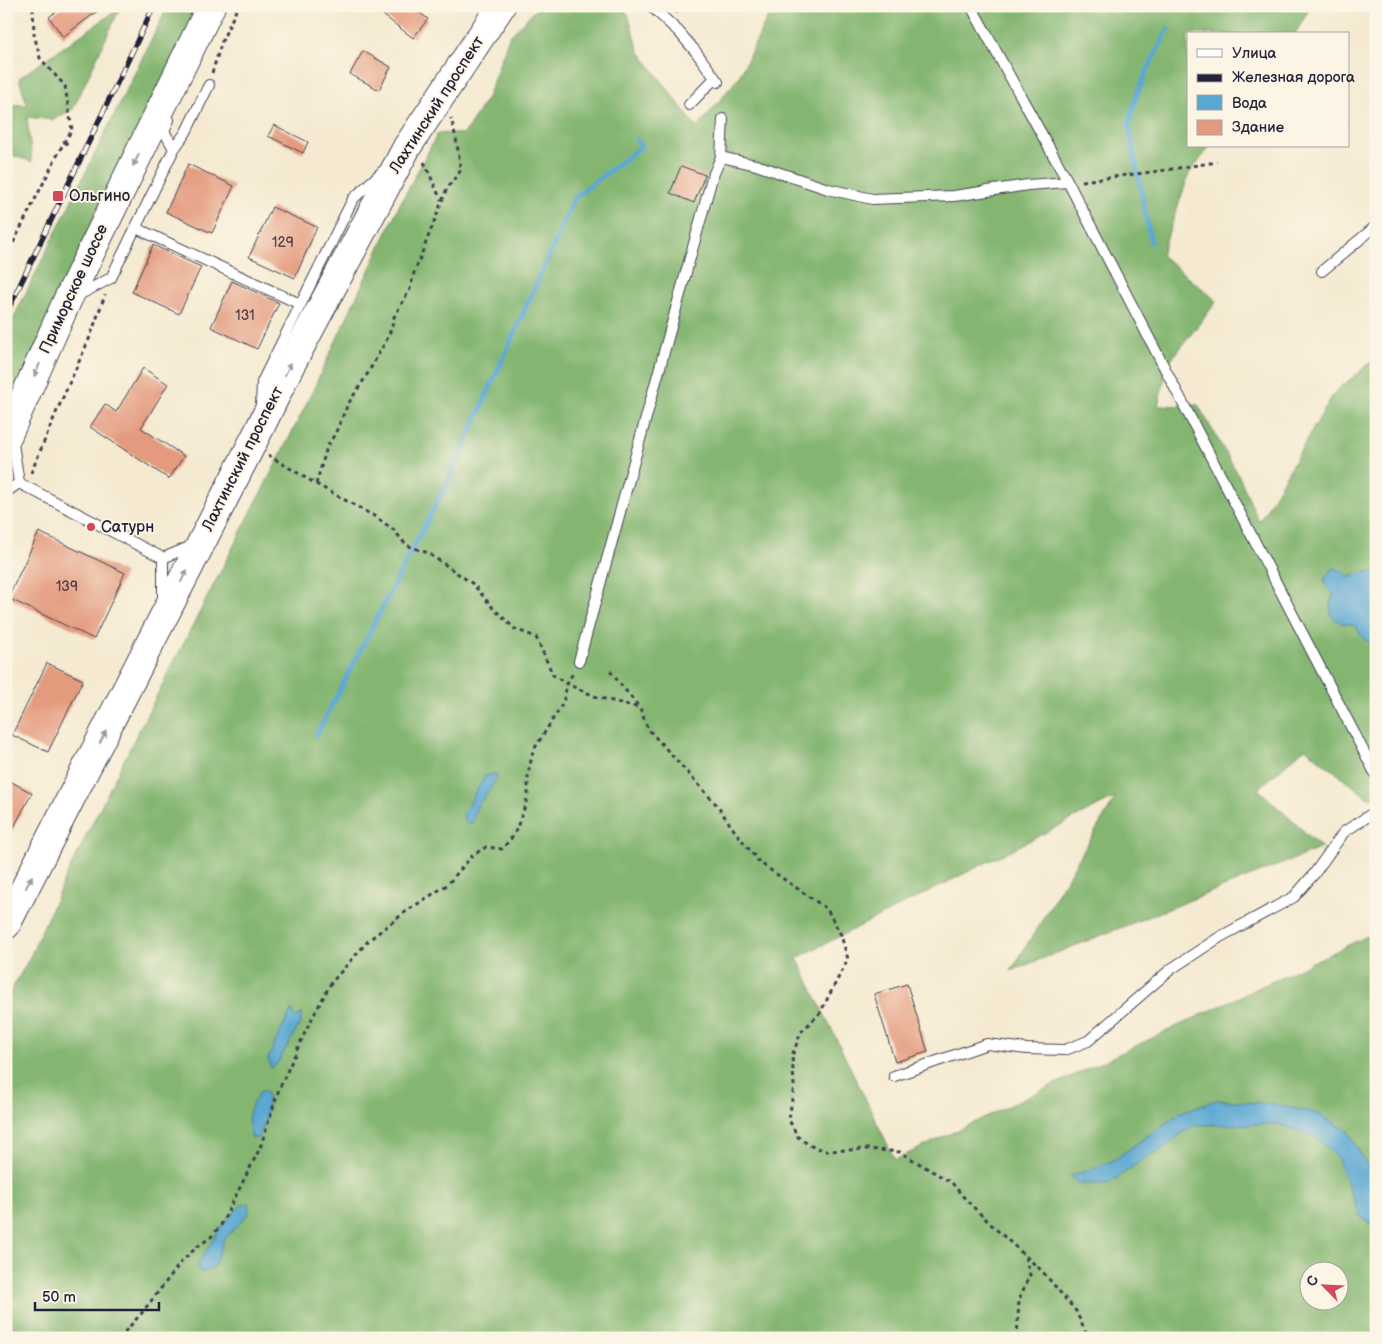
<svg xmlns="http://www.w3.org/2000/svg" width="1382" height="1344" viewBox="0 0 1382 1344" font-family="'Balsamiq Sans',sans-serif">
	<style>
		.forest { fill: #84b671; stroke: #536c56; fill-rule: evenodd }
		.water { fill: #5aa7d3; stroke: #3e6487 }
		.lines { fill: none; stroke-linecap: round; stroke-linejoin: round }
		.stream { stroke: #5aa7d3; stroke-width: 5 }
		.building { fill: #e39a7d }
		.service-casing { stroke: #424052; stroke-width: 12 }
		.primary-casing { stroke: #424052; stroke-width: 30 }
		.path { stroke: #424052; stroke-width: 3; stroke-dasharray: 4 4; stroke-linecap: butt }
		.service { stroke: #fff; stroke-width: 10 }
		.primary { stroke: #fff; stroke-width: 28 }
		.rail-casing { stroke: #22223b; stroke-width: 5.5 }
		.rail { stroke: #fcf5e5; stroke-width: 4; stroke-dasharray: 11; stroke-linecap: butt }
		.oneway { fill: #9c9ca7 }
		.poi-dot { fill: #d1495b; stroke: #fcf5e5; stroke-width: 2 }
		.labels { text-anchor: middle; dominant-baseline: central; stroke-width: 4; stroke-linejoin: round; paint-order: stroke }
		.number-label { font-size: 14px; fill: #52404c }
		.street-label { font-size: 16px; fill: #22223b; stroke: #fcf5e5 }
		.poi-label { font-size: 16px; fill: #22223b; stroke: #fcf5e5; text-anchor: start }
	</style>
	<rect width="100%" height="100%" fill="#fcf5e5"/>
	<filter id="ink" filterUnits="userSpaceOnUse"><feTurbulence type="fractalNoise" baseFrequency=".02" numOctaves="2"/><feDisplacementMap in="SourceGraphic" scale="10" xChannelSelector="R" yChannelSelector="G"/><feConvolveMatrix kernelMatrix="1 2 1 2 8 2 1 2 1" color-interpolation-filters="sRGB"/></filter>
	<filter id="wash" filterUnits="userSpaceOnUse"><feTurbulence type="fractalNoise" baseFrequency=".0096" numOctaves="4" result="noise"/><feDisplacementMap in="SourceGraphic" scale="20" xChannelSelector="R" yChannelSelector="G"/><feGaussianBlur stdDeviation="1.12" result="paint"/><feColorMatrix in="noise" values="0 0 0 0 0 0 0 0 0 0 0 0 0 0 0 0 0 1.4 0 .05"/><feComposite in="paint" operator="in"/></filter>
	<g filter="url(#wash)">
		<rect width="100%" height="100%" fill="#f5ead1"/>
		<path class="forest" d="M168,6h25l2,10 -189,395v-78z
			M539,6h82l7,8 11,37 58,77 42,-51 34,-71h538l-16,28h-107v112h22l-21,28 -28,81 56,46 -49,63 -10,42 40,-1 41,71 20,46 75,-129 42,-35v216l-2,-2h-10l-14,5 -8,-6 -9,-3 -8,9v8l9,9 -4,11 14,19 11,1 9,15 12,6v151l-8,1 -63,-50 -47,41 64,59 -311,123 105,-174 -319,161 98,202 481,-228v406h-1370v-339l23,-40 36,-81 71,-142 168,-327 96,-205 38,-71 26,1 23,-36 22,-61zM1310,1272h30v30h-30z
			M120,8l-47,101 -20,11 -26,-3 5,45 -26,-9v-49l21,1 -8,-27z"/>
		<path class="water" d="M1333,568l9,3 8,6 14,-5h10l2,2v72l-12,-6 -9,-15 -11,-1 -12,-7 -2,-12 4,-11 -9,-9v-8z
			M496,774l1,5 -21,29 -4,16 -7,-2 -2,-8 22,-38z
			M292,1010l3,8 7,-5 -2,11 -23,40 -6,4 -3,-9 9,-21z
			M260,1091h6c4,16 -1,33 -8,47h-6c-7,-22 -3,-28 8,-47z
			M1216,1100l57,4 44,9 31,18 28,50v48l-16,-13 -23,-59 -20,-19 -39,-14 -85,1 -28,22 -27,16 -30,21h-29l-9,-8 14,-4 30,-12 67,-48z
			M250,1203l-2,11 -24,26 -10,27 -13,6 -4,-8 24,-38 19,-21z"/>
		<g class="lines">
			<path class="stream" d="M1151,242l-18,-93 -4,-26 6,-23 9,-23 24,-48
				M316,736l136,-263 123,-276 66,-50 -5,-8"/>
		</g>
		<g id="blocks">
			<path class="building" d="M64,6h40l-41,31 -14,-20z
				M390,6h21l17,13 -15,19 -30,-23z
				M363,51l28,16 -12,23 -29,-16z
				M274,125l34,17 -5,11 -35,-17z
				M188,164l46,22 -22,47 -46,-21z
				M681,166l24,9 -11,28 -24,-10z
				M272,207l45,20 -22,51 -46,-21z
				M153,245l48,22 -22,47 -47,-22z
				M232,281l47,22 -22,46 -46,-22z
				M143,368l25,16 -27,44 43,28 -15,23 -79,-52 15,-23 11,8z
				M39,532l86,41 -31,66 -86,-41z
				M47,663l36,17 -35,72 -36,-17z
				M6,779l26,14 -26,49z
				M907,984l21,68 -33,10 -21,-68z"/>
		</g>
	</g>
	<g filter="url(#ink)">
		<use href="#blocks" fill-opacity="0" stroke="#424052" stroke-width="1"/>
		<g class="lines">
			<g class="service-casing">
				<path id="service" d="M651,6l28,26 17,20 22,30
					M971,6l97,176 308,593
					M689,105l26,-27
					M723,119l-2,38 35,8 72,24 44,10 82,-3 74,-11 40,-3
					M174,149l12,-17 23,-47
					M136,228l164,76
					M1322,271l54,-45
					M75,297l36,-19 63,-129 -10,-18 5,-11
					M261,407l1,-25 91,-183 30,-28
					M12,437l7,46
					M19,483l144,75
					M6,492l13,-9
					M163,558v44
					M163,558l31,-13
					M579,661l133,-483 9,-21
					M894,1076l93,-32 40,5 38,1 23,-9 83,-72 49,-32 74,-40 20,-23 30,-42 32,-21"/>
			</g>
			<g class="primary-casing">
				<path id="primary" d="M6,439l61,-138 144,-295
					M6,925l254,-497 28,-58 119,-223 94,-141"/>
			</g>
			<path class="path" d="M676,13l6,-7
				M212,73l10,-32 16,-35
				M64,142l6,3
				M424,162l17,38
				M1082,181l77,-10 58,-9
				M6,257l58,-115 8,-12 -7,-44 -25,-28 -6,-24 -1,-27
				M268,455l48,29 58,32 20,14 12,15 22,8 45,31 20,24 22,21 21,8 17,38 14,9 30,13 43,11 8,21 68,75 18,26 25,32 68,47 14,26 7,24 -28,54 -19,19 -9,24 2,29 -5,35 9,17 13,9 16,5 41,-2 32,3 52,31 14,17 32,31 44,40 34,40 12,27
				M31,473l25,-60 34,-76 15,-42
				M316,484l11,-37 8,-13 13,-30 17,-26 21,-37 6,-14 1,-8 17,-30 4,-16 20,-51 13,-34 12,-15 2,-4 -5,-31 -5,-20
				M610,671l29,36
				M119,1338l22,-24 41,-53 15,-14 14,-10 10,-12 39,-77 19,-59 29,-63 23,-43 38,-43 39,-30 39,-25 26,-30 13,-8 16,2 12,-14 9,-23 5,-16v-22l5,-23 30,-48 4,-19 7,-13
				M1017,1338l2,-39 11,-24 -5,-19"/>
			<use href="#service" class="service"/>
			<use href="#primary" class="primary"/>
			<g class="rail-casing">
				<path id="rail" d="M6,314l148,-308"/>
			</g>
			<use href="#rail" class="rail"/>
		</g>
		<defs><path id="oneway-solid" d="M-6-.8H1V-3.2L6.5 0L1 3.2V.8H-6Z" transform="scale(1.25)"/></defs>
		<g class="oneway">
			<use href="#oneway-solid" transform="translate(136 160) rotate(116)"/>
			<use href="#oneway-solid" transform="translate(288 369) rotate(-63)"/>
			<use href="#oneway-solid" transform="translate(37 370) rotate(114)"/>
			<use href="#oneway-solid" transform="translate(184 576) rotate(-63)"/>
			<use href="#oneway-solid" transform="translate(103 737) rotate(-63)"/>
			<use href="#oneway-solid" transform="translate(29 882) rotate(-63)"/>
		</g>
	</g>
	<g class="poi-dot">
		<rect x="52" y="190" width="12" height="12" rx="2.5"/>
		<circle cx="91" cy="527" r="5"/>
	</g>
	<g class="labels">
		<g class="number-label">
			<text x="283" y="242">129</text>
			<text x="245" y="315">131</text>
			<text x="67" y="586">139</text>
		</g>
		<g class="street-label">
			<text transform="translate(437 105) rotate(-57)">Лахтинский проспект</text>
			<text transform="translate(74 289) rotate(-65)">Приморское шоссе</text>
			<text transform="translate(243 459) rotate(-63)">Лахтинский проспект</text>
		</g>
		<g class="poi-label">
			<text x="69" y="196">Ольгино</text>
			<text x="101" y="527">Сатурн</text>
		</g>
	</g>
	<rect width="1382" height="1344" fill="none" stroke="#fcf5e5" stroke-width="25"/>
	<rect x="1187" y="32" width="162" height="115" fill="#fcf5e5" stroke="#a5a1a1"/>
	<rect x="1197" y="49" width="25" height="8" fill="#ffffff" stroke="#a5a1a1"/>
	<text x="1232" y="58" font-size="15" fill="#22223b">Улица</text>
	<rect x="1197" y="74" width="25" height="8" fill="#22223b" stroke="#a5a1a1"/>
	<text x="1232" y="82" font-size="15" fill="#22223b">Железная дорога</text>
	<rect x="1197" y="95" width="25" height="15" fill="#5aa7d3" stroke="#a5a1a1"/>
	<text x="1232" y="108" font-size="15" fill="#22223b">Вода</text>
	<rect x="1197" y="120" width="25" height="15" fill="#e39a7d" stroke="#a5a1a1"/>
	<text x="1232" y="132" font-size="15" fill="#22223b">Здание</text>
	<g transform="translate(1324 1286) rotate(294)"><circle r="24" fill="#fcf5e5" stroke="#a5a1a1"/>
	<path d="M0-4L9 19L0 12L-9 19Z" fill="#d1495b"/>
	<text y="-8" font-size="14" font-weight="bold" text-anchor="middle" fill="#22223b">С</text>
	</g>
	<path d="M35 1302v8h124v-8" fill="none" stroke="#22223b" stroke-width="2.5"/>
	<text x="42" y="1302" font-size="15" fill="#22223b" stroke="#fcf5e5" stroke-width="4" paint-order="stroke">50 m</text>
</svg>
